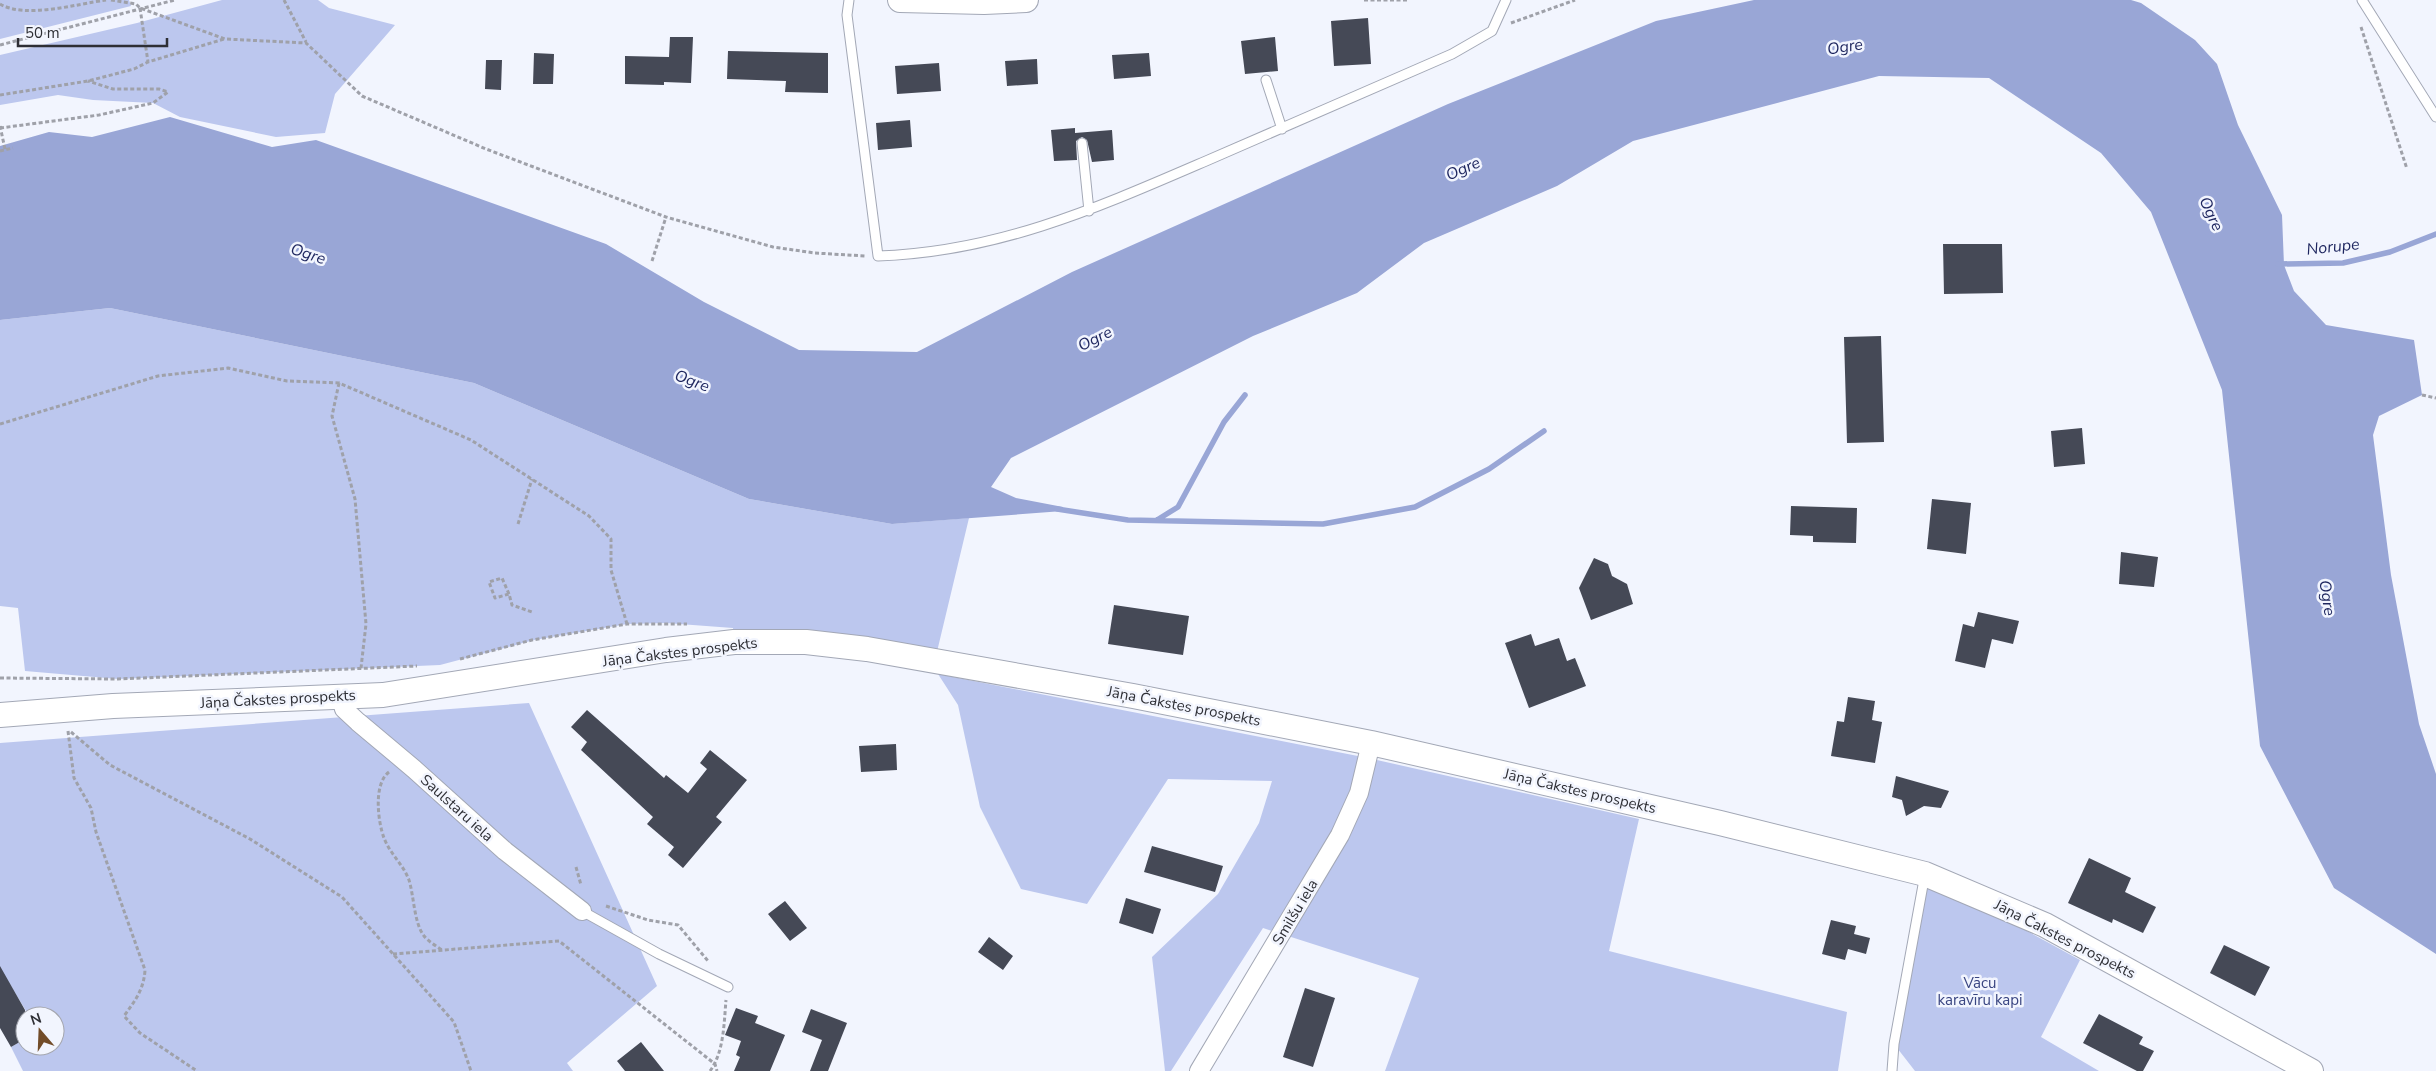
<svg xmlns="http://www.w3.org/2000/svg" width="2436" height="1071" viewBox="0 0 2436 1071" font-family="'Nunito Sans',sans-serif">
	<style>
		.green { fill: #bcc7ee }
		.water { fill: #99a6d6 }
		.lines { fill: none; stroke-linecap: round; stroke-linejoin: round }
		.stream { stroke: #99a6d6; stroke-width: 5.5 }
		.building { fill: #454956 }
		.lane-casing { stroke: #a3a8b6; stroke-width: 11 }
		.street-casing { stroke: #a3a8b6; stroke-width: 20 }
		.secondary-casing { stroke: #a3a8b6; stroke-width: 26 }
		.path { stroke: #9fa1a9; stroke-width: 3; stroke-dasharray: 4 2.5; stroke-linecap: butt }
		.lane { stroke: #fff; stroke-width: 9 }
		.street { stroke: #fff; stroke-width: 18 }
		.secondary { stroke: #fff; stroke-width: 24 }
		.labels { text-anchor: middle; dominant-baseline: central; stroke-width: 5; stroke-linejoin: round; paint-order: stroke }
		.street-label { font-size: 15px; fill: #2e2f35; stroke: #f2f5fe }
		.park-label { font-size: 15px; fill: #3a4682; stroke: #f2f5fe }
		.water-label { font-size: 16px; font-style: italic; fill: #1d255e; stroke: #f2f5fe }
	</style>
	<rect width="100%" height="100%" fill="#f2f5fe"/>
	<path class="green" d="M0,0h129l2,6 -131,33z
		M222,0h96l11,8 66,17 -60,69 -10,39 -49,4 -96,-20 -27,-14 -60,-3 -35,-5 -58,10v-50l137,-32z
		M110,308l364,75 275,116 143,25 77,-6 -34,142 -201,-18 -1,-14 -67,-5 -39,1 -93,16 -94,25 -322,14 -93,-8 -7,-63 -18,-2v-286z
		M938,674l430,84 271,61 -30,132 238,61 -9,59h-453l34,-93 -156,-50 -92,143h-6l-13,-114 66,-63 41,-71 13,-42 -104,-2 -81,125 -66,-15 -41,-82 -22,-102z
		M529,703l128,283 -90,77 6,8h-550l-12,-24 14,-8v7h30v-30h-26l-21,-35 -8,-8v-230z
		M1922,885l94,40 64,35 -39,77 58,34h-184l-21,-27z"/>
	<path class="water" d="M1754,0h377l10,3 54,37 22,24 21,61 44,90 2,50 10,26 32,34 88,15 8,55 -43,21 -6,19 18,140 28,149 17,50v180l-102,-66 -74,-142 -38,-356 -71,-178 -50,-59 -112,-75 -110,-2 -246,65 -76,45 -133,57 -67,50 -104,43 -242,122 -20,29 25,11 47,9v4l-171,13 -143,-25 -275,-116 -364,-75 -110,12v-174l49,-14 43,5 78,-20 102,30 44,-7 290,104 98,58 95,48 118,2 155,-80 376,-168 208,-83z"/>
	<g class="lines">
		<path class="stream" d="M2278,264l65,-1 47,-11 46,-18
			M1057,509l71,11 195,4 92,-17 74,-38 55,-38
			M1157,520l21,-13 46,-85 21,-27"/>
	</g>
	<path class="building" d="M1368,18l3,46 -37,2 -3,-45z
		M670,37h23l-2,46 -27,-1v3l-39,-1v-28l44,1z
		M1275,37l3,34 -33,3 -4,-33z
		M728,51l100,2v40l-43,-1 1,-11 -59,-2z
		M534,53l20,1 -1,30h-20z
		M1149,53l2,23 -37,3 -2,-24z
		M1037,59l1,25 -31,2 -2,-25z
		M486,60h16l-1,30 -16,-1z
		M939,63l2,28 -44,3 -2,-28z
		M910,120l2,27 -34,3 -2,-27z
		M1075,128v5l37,-3 2,30 -22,2 -5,-22 -5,-3 -6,4 1,19 -23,1 -3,-31z
		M1943,244h59l1,49 -59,1z
		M1881,336l3,106 -37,1 -3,-106z
		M2082,428l3,36 -31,3 -3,-36z
		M1932,499l39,4 -5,51 -39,-5z
		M1791,506l66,2 -1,35 -43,-1v-6l-23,-1z
		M2121,552l37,5 -4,30 -35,-3z
		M1594,558l14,6 4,12 15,8 6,20 -42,16 -12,-32z
		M1114,605l75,11 -6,39 -75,-11z
		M1978,612l41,9 -6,23 -21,-5 -7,29 -30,-7 8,-37 11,3z
		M1531,634l4,12 24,-8 8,23 8,-3 11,28 -57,22 -24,-65z
		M1848,697l27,4 -3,19 10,2 -7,41 -44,-7 6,-35 7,1z
		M587,710l77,68 2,-3 22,18 19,-24 -7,-6 10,-13 37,30 -31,37 6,5 -39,46 -15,-13 6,-8 -27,-23 6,-7 -72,-67 6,-8 -16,-15z
		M896,744l1,26 -36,2 -2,-26z
		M1896,776l53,15 -8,17 -17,-2 -18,10 -4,-16 -10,-3z
		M1152,846l71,20 -8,26 -71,-20z
		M2089,858l42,20 -6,14 31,15 -13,26 -30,-14 -1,4 -44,-20z
		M1126,898l35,11 -8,25 -34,-11z
		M785,901l22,27 -17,13 -22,-27z
		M1831,920l25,6 -2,8 16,4 -4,16 -18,-5 -3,11 -23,-6z
		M989,937l24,19 -10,14 -25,-18z
		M2224,945l46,22 -15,29 -45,-23z
		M0,966l25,44v29l-14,8 -11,-19z
		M1305,988l30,10 -22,69 -30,-10z
		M736,1008l22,8 -3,7 30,12 -15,36h-36l6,-14 -4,-2 5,-14 -16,-6z
		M811,1009l36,14 -19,48h-18l12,-31 -20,-8z
		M2099,1014l44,23 -4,7 15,7 -11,20h-6l-54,-28z
		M641,1042l23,29h-39l-8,-10z"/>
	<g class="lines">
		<g class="lane-casing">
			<path id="lane" d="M849,0l-2,15 31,241c120,-4 219,-48 328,-95 82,-35 164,-71 246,-107l40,-23 14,-31
				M2362,0l74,117
				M1266,80l16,49
				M1082,143l7,68
				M582,911l77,43 69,33
				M1892,1071l2,-27 31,-170"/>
		</g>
		<g class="street-casing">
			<path id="street" d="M341,698l3,11 14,13 56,47 91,82 77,60
				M1199,1071l141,-236 19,-42 12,-50"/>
		</g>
		<g class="secondary-casing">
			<path id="secondary" d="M900,0l84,2 42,-2
				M0,715l113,-9 270,-11 283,-45 68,-8h72l61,7 266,47 238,47 349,80 205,51 120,51 266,146"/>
		</g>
		<path class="path" d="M111,0l25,4 4,4 85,31 81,4 56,53 124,53 180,68 107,30 42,6 51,3
			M284,0l22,42
			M1364,0h43
			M0,4c25,15 77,0 106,-4
			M140,8l8,54
			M1511,23l64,-23
			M2361,27l46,142
			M0,45l175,-45
			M0,95l88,-14 46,-12 14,-7 76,-23
			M0,126l5,23
			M0,128l99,-13 54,-12 15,-11 -9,-3h-46l-25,-8
			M0,151l13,-3
			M652,261l14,-44
			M339,383l-7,33 23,83 11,125 -5,44
			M2422,395l14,3
			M0,424l158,-48 70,-8 59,13 52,2 132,57 118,76 22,23v31l16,54
			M518,524l14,-45
			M509,594l-7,-16 -13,4 6,16 14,-4 3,11 20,7
			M460,659l72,-19 95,-16h60
			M0,678l118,1 299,-13
			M68,731l6,47 17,30 5,24 49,138c-1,19 -10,31 -21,46l16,17 57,38
			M71,732l39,33 140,74 92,58 112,125 17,49
			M389,772c-16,12 -11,50 -5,66 6,16 19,26 25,42 5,16 5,43 15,56 4,5 12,10 18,14
			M576,867l5,18
			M606,906l42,14 30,5 30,36
			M393,954l166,-13 156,123 2,7
			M710,1071c14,-19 14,-48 16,-71"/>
		<use href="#lane" class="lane"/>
		<use href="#street" class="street"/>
		<use href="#secondary" class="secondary"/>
	</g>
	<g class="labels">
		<g class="street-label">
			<text transform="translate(680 652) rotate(-7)">Jāņa Čakstes prospekts</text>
			<text transform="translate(278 699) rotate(-3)">Jāņa Čakstes prospekts</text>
			<text transform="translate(1184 706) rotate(11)">Jāņa Čakstes prospekts</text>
			<text transform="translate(1580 791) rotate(13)">Jāņa Čakstes prospekts</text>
			<text transform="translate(457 808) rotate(42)">Saulstaru iela</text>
			<text transform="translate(1295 912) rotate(-59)">Smilšu iela</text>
			<text transform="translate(2065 939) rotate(27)">Jāņa Čakstes prospekts</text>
		</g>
		<g class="park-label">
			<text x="1980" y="983">Vācu<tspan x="1980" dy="17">karavīru kapi</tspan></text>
		</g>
		<g class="water-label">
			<text transform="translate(1845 47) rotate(-9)">Ogre</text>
			<text transform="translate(1463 169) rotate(-24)">Ogre</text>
			<text transform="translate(2211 214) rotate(65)">Ogre</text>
			<text transform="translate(2333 247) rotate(-6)">Norupe</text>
			<text transform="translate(308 254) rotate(18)">Ogre</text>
			<text transform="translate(1095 339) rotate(-27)">Ogre</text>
			<text transform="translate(692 381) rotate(20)">Ogre</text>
			<text transform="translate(2327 598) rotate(81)">Ogre</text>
		</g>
	</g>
	<g transform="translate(40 1031) rotate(341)"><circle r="24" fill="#f2f5fe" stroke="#a4a6ae"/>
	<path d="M0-4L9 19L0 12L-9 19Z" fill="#724c29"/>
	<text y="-8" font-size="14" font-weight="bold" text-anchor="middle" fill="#2e2f35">N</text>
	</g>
	<path d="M18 38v8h149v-8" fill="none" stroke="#2e2f35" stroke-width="2.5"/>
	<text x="25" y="38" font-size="15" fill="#2e2f35" stroke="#f2f5fe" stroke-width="4" paint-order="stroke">50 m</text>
</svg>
